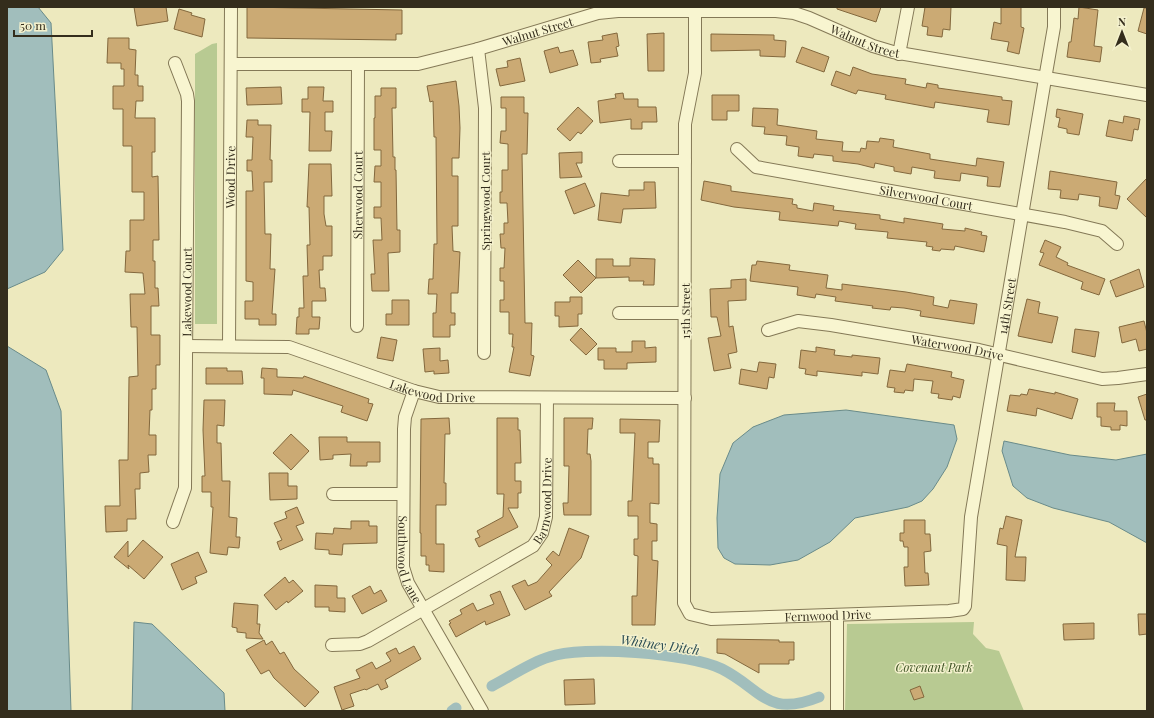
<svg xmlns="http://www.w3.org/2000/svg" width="1154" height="718" viewBox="0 0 1154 718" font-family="'Playfair Display',serif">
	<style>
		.green { fill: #b8ca92 }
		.water { fill: #a1bebc; stroke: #698b8a }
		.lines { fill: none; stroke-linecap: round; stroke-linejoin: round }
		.canal { stroke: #a1bebc; stroke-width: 11 }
		.building { fill: #cbaa74; stroke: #83683d }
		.minor-casing { stroke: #847957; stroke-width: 14 }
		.minor { stroke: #f8f5d0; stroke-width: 12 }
		.labels { text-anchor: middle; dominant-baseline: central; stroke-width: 3; stroke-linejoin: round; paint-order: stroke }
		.street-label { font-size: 12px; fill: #342d1c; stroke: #f4f1cd }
		.park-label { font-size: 12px; font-style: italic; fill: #3b5022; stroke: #f4f1cd }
		.water-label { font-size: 13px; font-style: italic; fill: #2b4d54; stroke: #f4f1cd }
	</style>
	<rect width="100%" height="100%" fill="#ede9be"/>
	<path class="green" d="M217,43v281h-22v-270l17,-10z
		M974,622l-1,12 13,14 13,3 25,60h-179l2,-87z"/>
	<path class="water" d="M7,7h31l13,16 12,227 -18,22 -38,17z
		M7,346l39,24 15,41 10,300h-64z
		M846,410l108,15 3,14 -10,28 -14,22 -11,12 -14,6 -53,11 -25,24 -32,18 -28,5 -35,-1 -11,-6 -6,-10 -1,-30 3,-44 13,-31 20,-16 31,-12z
		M1004,441l66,14 46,5 31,-6v89l-38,-21 -56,-14 -26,-10 -14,-12 -11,-35z
		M134,622l18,2 72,69 1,18h-93z"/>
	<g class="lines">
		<path class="canal" d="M492,686c18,-9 37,-23 57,-29 34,-12 140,-4 173,12 41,21 45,49 97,28
			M452,711l4,-3"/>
	</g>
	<path class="building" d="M134,7h32l2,14 -31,5z
		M247,7l155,3v24h-6v6l-149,-2z
		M837,7h44l-5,15 -39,-13z
		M925,7h26l-1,23 -7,-1 -1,8 -15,-2 1,-8 -6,-1z
		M1001,7h20v20l3,1 -5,26 -12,-3 2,-9 -18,-3 3,-17 7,2z
		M1079,7l19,3 -4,36 8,1 -2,15 -33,-5 2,-15h2l3,-24 4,1z
		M1144,8h3v26l-9,-3z
		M179,9l13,4 -1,2 14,4 -3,18 -28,-8z
		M617,33l2,13 -3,1 2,9 -18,3 1,3 -10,1 -3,-21 15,-2 -1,-4z
		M664,33v38h-16l-1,-37z
		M711,34l63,1v5l12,1 -1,16 -25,-1v-6l-49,1z
		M108,38h21v11l7,1 -1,25h3v11h5v15h-7l-1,17h20v34h-3v25l6,-1 1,64h-6v21h2v27h3l1,18h-8v29h9v30h-4v24h-4v21h-2l-1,25h7v20h-8l1,17 -9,1v16h-5l1,30h-9v12l-21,1 -1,-26h15l-1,-46h9l1,-83 9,-1 -1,-49h-6l-1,-33h15l-2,-21 -18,-1 1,-21h4v-31h14v-28h-12v-46h-9v-37h-10v-23h11v-17h-3v-6h-14z
		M558,47l2,6 13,-3 5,15 -28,8 -6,-22z
		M802,47l27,10 -5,15 -28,-10z
		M520,58l5,23 -25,5 -4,-17 12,-2 -1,-6z
		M853,67l19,7 34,5 -1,5 21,4 1,-5 11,2v3l64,9v3l10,1 -3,24 -22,-3 2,-12 -54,-8 -1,6 -49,-9 1,-4 -28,-5 -2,4 -25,-9 5,-14 14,5z
		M456,81l3,25 1,22 -1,30h-7v18h6v50h-6l1,25 7,1 -2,41h-7v20h4v12h-5v12h-17v-24h3l1,-19h-9l1,-15h4l1,-35h3l-1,-107h-2l-1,-36 -3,1 -3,-16z
		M281,87l1,17 -35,1 -1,-17z
		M308,87h16l-1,14h10v11h-8v19h7l-1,20h-22l1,-39h-8v-13h6z
		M381,88h15v20h-4l1,49h2v13h1l1,60h3v22l-12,1 1,38h-17l-1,-17h4l-2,-34h9l-1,-22h-7v-11h7v-25h-7l1,-16h6v-16h-7v-32h1v-22h6z
		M623,93l1,6h14v8h18l1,15h-15v7h-11v-10l-31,4 -2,-22 18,-3 -1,-4z
		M712,95h27v16h-12v9h-15z
		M501,97h23v16h4l-1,41h-5l3,169h7l-1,32 3,1 -4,20 -21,-4 5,-25h-2l1,-13h-4v-22h-9v-12h4v-19h-4v-13h4l1,-20h-4l-1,-14h4v-11h4l-1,-20h-7v-11h2v-22h6v-26l-8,-1 1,-12h5v-23h-5z
		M578,107l15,14 -12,13 -3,-2 -8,9 -13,-12z
		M753,108l25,1 -1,16 40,6 -1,8 27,3 -1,9 18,1 1,-4 5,1 1,-8 12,1 1,-4 14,2 -1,7 37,7v5l46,7 1,-8 27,4 -4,25 -13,-1 1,-9 -27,-4 -1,8 -26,-3 1,-7 -23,-4 -1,7 -17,-3v-4l-19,-4 -1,5 -16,-4 -25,-3v-5l-19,-2 -1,4 -15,-2 1,-9 -13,-2 1,-9 -23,-2 1,-7 -13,-1z
		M1057,109l26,5 -4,21 -12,-2v-4l-9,-2 2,-9 -4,-1z
		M1124,116l16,3 -2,11 -4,-1 -2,12 -26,-5 3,-16 14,3z
		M247,120h11v5h13l-1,35h2v22h-8l1,52h6l-1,35h5l-3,45h4v11h-17v-6h-14v-18h8v-19l-7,-1v-90h7l-1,-20h-5v-11h5l1,-23h-7z
		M582,152v11h-6l6,14 -22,1 -1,-25z
		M309,164h22l1,32h-8v18l2,12h6v30h-9v14h-4l1,18h5l1,13h-14v16h8l-1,12h-10v5h-13l1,-17h2v-9h5l-1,-32h5l-1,-31h3l-1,-38h-2z
		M1050,171l67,11 -2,13 5,1 -3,13 -18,-3 1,-9 -21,-3 -1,6 -18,-2 1,-8 -13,-1z
		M1147,178v40l-20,-19z
		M704,181l27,5v5l62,8 -1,5 5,1v3l16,3 1,-8 20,3 -1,4 47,5v4l24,4v-5l39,6 -1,5 23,2v-3l17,4 -1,3 6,1 -3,16 -29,-6 -1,4 -13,-1 -1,2 -8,-1 1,-3 -7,-1 1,-4 -40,-4 1,-6 -33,-3 1,-5 -17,-3 -1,5 -59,-6 1,-8 -46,-5 -33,-7z
		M644,182h11l1,26 -33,1 -2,14 -23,-3 3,-27 28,3v-6h15z
		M585,183l10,23 -21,8 -9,-23z
		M1045,240l16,7 -5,10 12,6 -1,2 38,14 -6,16 -18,-6 2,-7 -44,-17 5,-12 -4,-1z
		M630,258l25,1 -1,26h-11l1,-4h-15v-4l-33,1v-19h17v7h17z
		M578,260l18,18 -15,15 -18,-18z
		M757,261l33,4 -1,5 39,5 -2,13 16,2v-6l64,8 28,5 -1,8 15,3 2,-8 27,4 -3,20 -54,-8 1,-5 -17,-3 -13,-1 -1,3 -18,-2 1,-2 -38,-5 1,-4 -20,-3 -1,4 -18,-3 1,-8 -48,-6 2,-16h4z
		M1139,269l5,18 -28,10 -6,-16z
		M746,279v21l-18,1 1,26 4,-1 4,26 -9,2 3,14 -17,3 -6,-33 13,-2 -4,-19h-6l-1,-28 21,-1v-8z
		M570,297h12v17h-4v12l-19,1v-11h-4v-14h15z
		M1027,299l13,3 -2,11 20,4 -6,26 -34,-7z
		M392,300h17v25h-23v-11h6z
		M1144,321l3,12v16l-8,2 -3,-12 -14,4 -3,-16z
		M581,328l16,16 -11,11 -16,-15z
		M1075,329l24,3 -4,25 -23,-5z
		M381,337l16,3 -4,21 -16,-3z
		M632,341h13v7l11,-1v15l-29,1v6h-23v-9h-6v-12h18v4h16z
		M816,347l19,3 -1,5 18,2v-2l28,3 -2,16 -16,-2v4l-45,-5v5l-12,-2 1,-5 -7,-1 2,-18 15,2z
		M440,348v13l8,-1 1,13 -15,1v-3l-9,1 -2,-23z
		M759,362l17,2 -2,14 -5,-1 -2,12 -28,-5 2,-15 16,3z
		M907,364l45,8 -1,5 13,3 -4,18 -7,-2 -1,4 -14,-2 1,-4 -8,-1 2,-12 -19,-2 -1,12 -8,-1 -1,3 -10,-1 1,-4 -8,-1 3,-17 15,2z
		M206,368h21v3h15l1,13h-37z
		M262,368l15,1v8l26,1 1,-2 65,23 -1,4 5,1 -6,17 -26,-9 2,-6 -50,-16 -1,5 -28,-1v-16h-3z
		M1029,389l26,5v-2l23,7 -6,20 -35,-11 -1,8 -29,-5 3,-16 10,1 1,-2 6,1z
		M1147,394v26h-2l-7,-23z
		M204,400h21l-1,26 -7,-1v18h4l1,38h8l-1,36 8,1 -1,19h4l-1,11 -11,-1 -1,8 -17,-2 3,-46h-2v-15h-9v-16h3l-2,-46z
		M1097,403h18l-1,8h13v15l-7,-1v5h-9v-3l-10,-1v-9h-4z
		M449,418l1,16h-5l-1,49h2v22h-10v39h8v28l-15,-1v-6h-3v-9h-5v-23h-1l1,-114z
		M497,418h21v12h2l1,33h-6v18h6v12h-3v15h-10l10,19 -39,20 -4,-8 5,-2 -3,-6 26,-14 1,-23h-7z
		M564,418h29l-1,11h-4l-1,25h3l1,7v54h-27l-1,-12h5l1,-37h-5z
		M620,419l40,1 -1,22h-11v16h5v6h6v40l-9,-1v20l7,1v17h-5v19l6,1 -3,64h-23v-29h5l1,-40 -4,-1v-16h4v-23h-10v-15h4l3,-68h-15z
		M291,434l18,17 -18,19 -18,-17z
		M319,437h28v5h33v20h-13v4h-17l1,-12 -18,1v4l-13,1z
		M269,473h19v13h9v13l-27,1z
		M297,507l7,16 -8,3 7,14 -23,10 -3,-8 5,-2 -8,-17 13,-5 -2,-6z
		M1006,516l16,4 -7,37h11l-1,24 -19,-1 1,-34 -10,-2 3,-16 3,1z
		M904,520h21v14h5l1,17 -7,1 1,21h3l1,12 -24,1 -1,-19h4v-20h-4l-1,-6h-3v-8h4z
		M351,521h18v5h8v17l-34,1 -1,11 -13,-1v-4l-14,-1 1,-16 17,1 1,-6 17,1z
		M569,528l20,8 -8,22 -32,34 3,4 -27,14 -13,-24 13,-6 3,6 9,-4 15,-17 -6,-6 7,-8 6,5z
		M143,540l20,17 -19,22 -16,-14 1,4 -15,-12 14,-16v16z
		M198,552l9,20 -12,5 2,6 -15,7 -11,-26z
		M285,577l4,6 4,-3 10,11 -15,12 -1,-2 -11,9 -12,-15z
		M315,585l22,1v12h8v14l-16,-1v-4h-14z
		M370,586l4,8 7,-4 6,11 -25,13 -10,-18z
		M500,591l10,24 -24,10 -1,-4 -29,16 -7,-13 2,-1 -2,-2 13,-7 -2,-4 13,-7 4,8 17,-7 -4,-9z
		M234,603l24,2 -1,19h3l-1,9 4,6 -17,-1v-5l-9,-1v-4l-5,-1z
		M1138,614h9v20l-8,1z
		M1094,623v16l-30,1 -1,-16z
		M717,639l62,1v2h15v18h-5v4h-30v9l-34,-19 -8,-1z
		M264,640l2,5 6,-4 8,13 4,-2 10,17 25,23 -14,15 -31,-29 -5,-8 -8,4 -15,-24z
		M414,646l7,13 -36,21 3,7 -7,3 -3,-6 -12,6 -1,-1 -15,5 4,12 -12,4 -8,-23 26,-9 -4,-8 16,-8 4,7 15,-8 -5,-8 10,-5 3,6z
		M594,679l1,25 -30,1 -1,-25z
		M920,686l4,11 -10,3 -4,-10z"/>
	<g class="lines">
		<g class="minor-casing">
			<g id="minor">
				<path id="s1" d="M695,7v66l-10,51 -1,479 6,11 21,5 238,-8 14,-2 2,-3 6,-89 74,-438 9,-52v-20"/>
				<path d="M478,49l7,59 -1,245"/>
				<path d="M899,54l9,-47"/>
				<path id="s2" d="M231,64h187l60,-15 120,-36 20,-2h158l18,2 15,5 64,28 20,6 254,43"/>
				<path id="s3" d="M737,149l19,18 309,55 37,9 15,13"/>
				<path d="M619,161h66"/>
				<path d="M619,313h66"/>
				<path id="s4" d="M357,326l1,-262"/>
				<path id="s5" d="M768,330l30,-9 33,4 148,25 123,29 16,-1 29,-4"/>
				<path id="s6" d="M187,346l102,1 125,44 25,6 246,1"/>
				<path id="s7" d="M229,346l2,-339"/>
				<path id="s8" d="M414,391l-9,26 -1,12 -1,138 5,16 74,128"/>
				<path d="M333,494h70"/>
				<path id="s9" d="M173,522l12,-34 3,-387 -1,-7 -12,-31"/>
				<path id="s10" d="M332,645l28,-1 8,-3 165,-95 9,-13 4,-16 1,-119"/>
				<path d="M837,711v-96"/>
			</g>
		</g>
		<use href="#minor" class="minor"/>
	</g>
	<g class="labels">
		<g class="street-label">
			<text stroke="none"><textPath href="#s2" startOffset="311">Walnut Street</textPath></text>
			<text stroke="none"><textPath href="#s2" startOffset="647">Walnut Street</textPath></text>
			<text stroke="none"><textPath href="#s7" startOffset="169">Wood Drive</textPath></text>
			<text stroke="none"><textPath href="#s4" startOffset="131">Sherwood Court</textPath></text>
			<text stroke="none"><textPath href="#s3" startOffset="199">Silverwood Court</textPath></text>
			<text transform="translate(485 201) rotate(-90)">Springwood Court</text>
			<text stroke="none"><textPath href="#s9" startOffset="232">Lakewood Court</textPath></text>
			<text stroke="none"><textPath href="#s1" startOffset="1190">14th Street</textPath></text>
			<text transform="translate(685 311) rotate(-90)">15th Street</text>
			<text stroke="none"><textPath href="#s5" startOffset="193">Waterwood Drive</textPath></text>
			<text stroke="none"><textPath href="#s6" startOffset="253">Lakewood Drive</textPath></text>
			<text stroke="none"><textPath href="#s10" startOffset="275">Barnwood Drive</textPath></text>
			<text stroke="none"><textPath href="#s8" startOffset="171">Southwood Lane</textPath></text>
			<text stroke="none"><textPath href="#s1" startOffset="748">Fernwood Drive</textPath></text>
		</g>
		<g class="park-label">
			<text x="934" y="667">Covenant Park</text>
		</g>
		<g class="water-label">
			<text transform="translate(660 644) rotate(8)">Whitney Ditch</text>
		</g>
	</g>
	<rect width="1154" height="718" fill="none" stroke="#342d1c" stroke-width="16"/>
	<g transform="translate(1122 32)" stroke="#f4f1cd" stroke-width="3" paint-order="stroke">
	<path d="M0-3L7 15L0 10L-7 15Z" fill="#342d1c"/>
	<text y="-6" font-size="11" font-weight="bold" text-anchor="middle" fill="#342d1c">N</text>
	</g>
	<path d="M14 30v6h78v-6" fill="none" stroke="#342d1c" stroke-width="2"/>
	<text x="20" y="30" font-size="12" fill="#342d1c" stroke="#f4f1cd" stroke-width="3" paint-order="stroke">50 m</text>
</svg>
